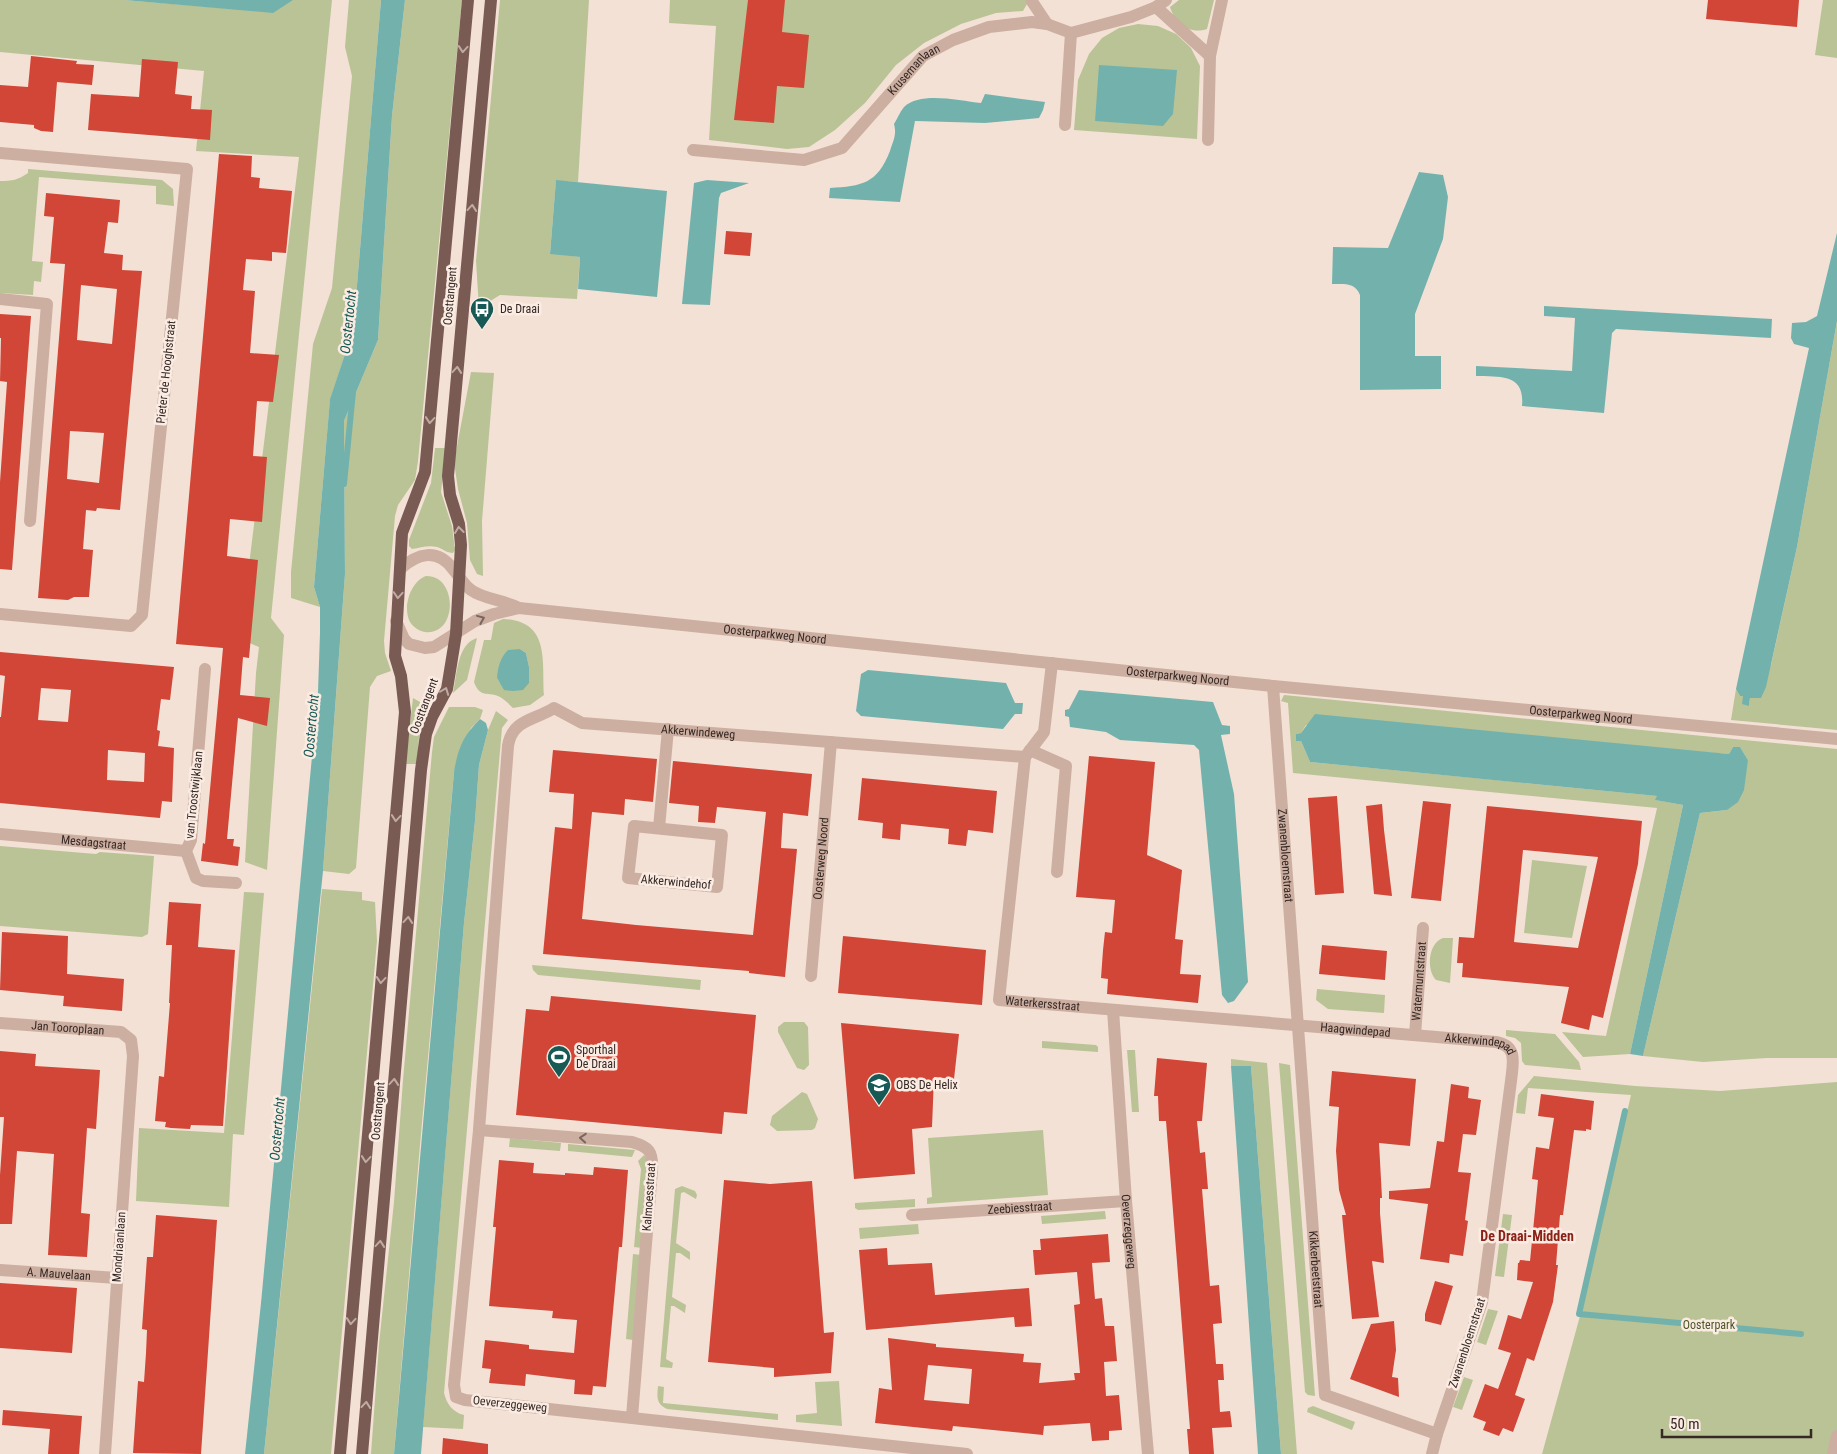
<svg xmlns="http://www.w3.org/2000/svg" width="1837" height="1454" viewBox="0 0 1837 1454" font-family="'Roboto Condensed',sans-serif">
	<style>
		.green { fill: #bac395; fill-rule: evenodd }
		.water { fill: #73b2ac }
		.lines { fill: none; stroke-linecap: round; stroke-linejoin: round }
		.stream { stroke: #73b2ac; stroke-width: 6 }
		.building { fill: #d14636; fill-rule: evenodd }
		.minor { stroke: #ccafa1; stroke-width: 12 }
		.major { stroke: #795b54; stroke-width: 12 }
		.oneway { stroke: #c0aba3 }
		.oneway2 { stroke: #79655d }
		.labels { text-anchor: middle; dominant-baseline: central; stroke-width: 5; stroke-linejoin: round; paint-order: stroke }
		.street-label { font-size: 12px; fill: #352825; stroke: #fbece3 }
		.poi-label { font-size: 12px; fill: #352825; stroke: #fbece3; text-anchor: start }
		.park-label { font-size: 12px; fill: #4b5626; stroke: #fbece3 }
		.water-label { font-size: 14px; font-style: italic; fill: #175a55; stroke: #fbece3 }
		.neighbourhood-label { font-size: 14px; font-weight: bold; fill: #8b2217; stroke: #fbece3 }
	</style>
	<rect width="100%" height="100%" fill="#f3e1d6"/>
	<path class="green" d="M0,0h124l149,12 -101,-12h160l-61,618 13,17 -17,235 -22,-8 11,-189 3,-26 -19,-8 59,-482 -103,-6 8,-80 -204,-19z
		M349,0h32l-24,285 -9,60 -18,55 -16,187 6,20 -29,-9v-26l22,-228 19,-56 20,-212 -7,-29z
		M405,0h57l-44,461 -3,19 -17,25 -3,11 -11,125 1,12 6,18 -14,5 -7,11 -14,181 -7,6 -26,-3 22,-297 -1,-153 34,-81 14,-224z
		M500,0h89l-11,182 -22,-1 -6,72 30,4 -3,42 -77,-4 -21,13 -3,-47z
		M670,0h355l2,4 -4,7 -27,2 -35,11 -37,19 -28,22 -31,38 -30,27 -26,17 -22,2 -78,-9 7,-114 -47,-3z
		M1179,0h35l-7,29c-18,6 -32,-6 -37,-22z
		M1823,0h14v58l-22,-3z
		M1138,24l20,2 18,8 15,14 9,18 -3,73 -123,-9 4,-50 11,-26 13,-16 17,-10z
		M28,169l134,11 11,9 1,17 -18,-2v-18l-117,-9 -7,84 11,1 -2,20 -7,-1 -1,14 -33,-2v-112c12,0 18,-1 28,-8z
		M1837,321v409l-106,-10 5,-31 4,7h3l6,10 1,-8 21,-33 26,-118z
		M471,372l23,1 -12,148 1,55 -6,-2 -7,-14 -3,-37 -9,-34 -4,-27z
		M435,448h11l-5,44 11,34 3,24 -2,3c-6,0 -10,-4 -16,-6 -9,-2 -17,1 -25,2l-3,-3v-6l22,-57z
		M426,576c32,-1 32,60 -1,56 -6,-1 -12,-5 -15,-10 -8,-15 1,-41 16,-46z
		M503,619c47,2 39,41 41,76l-14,10 -17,3c-4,-4 -8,-8 -13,-11 -11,-6 -20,2 -26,-15l10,-42h7l3,-17zM520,649l6,4 3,14 -29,16 -3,-5z
		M477,638l-10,42 -14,13c4,-18 4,-49 24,-55z
		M1284,695l553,54v309h-70l-64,4 -60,-6 57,-243 27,-3 21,-50 -8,-13h-7l-4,7 -423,-29 -5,8 -5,1v7h5l9,21 348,34 -2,4 27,5 -53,249 -47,3 -21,-25 44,4 51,-228 -364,-35 -5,-70 -7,-2z
		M413,698l12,7h5c-12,19 -12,38 -12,59h-13z
		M449,707h26l8,3 -3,9 -9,9 -17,44 -34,373 -26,309h-23l8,-110 15,-142 9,-122 29,-328 2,-15z
		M496,711l12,9 -6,8 -58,665c3,11 8,19 20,22l-1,14 -40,-2 41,-504 11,-102 4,-56 9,-35z
		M0,846l96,8 4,-2 54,4 -6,78 -6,3 -142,-11z
		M1532,860l55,6 -15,72 -48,-5z
		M322,889l40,3v8l13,2 2,39 -46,513h-67z
		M244,892l20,1 -20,242 -11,-1 -4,73 -93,-6 3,-73 85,5z
		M1443,938h10l-3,45 -14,-3c-10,-10 -8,-37 7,-42z
		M532,965l169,15 -1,10 -162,-15 -5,-5z
		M1317,989l68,6 -1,18 -56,-4 -12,-9z
		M784,1022h20l4,5 1,38 -5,5 -7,-2 -19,-36v-5z
		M1506,1030l49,4 24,28 2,8 -56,-5 -3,-4 -1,-18 -6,-5 -9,-2z
		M1042,1041l54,4 2,2v5l-56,-4z
		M1127,1050h8l4,62h-7z
		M1231,1059l36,4 30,391h-16l-30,-388h-20z
		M1279,1063l11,2 25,331 -7,-1 -3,-3z
		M1534,1076l101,10 85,5 117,-9v372h-295l38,-138 51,-221 -103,-7 -3,26 -9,-1 2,-18z
		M802,1092l5,2 11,25 -3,9 -3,2 -35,1 -7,-6 2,-9z
		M1043,1130l5,65 -121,9v-6l5,-1 -4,-59z
		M510,1138l51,5 -1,8 -51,-4z
		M568,1144l67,6 -3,7 -64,-6z
		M644,1155l4,6 -6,87 -8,-1 7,-78 -3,-8z
		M682,1186l13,5 2,4 -1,4 -12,-7 -3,1 -5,50 14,9v8l-10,-7h-4l-4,44 14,8 -1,8 -11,-7h-3l-5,53 7,4 -1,5 -12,-1 15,-178z
		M915,1199v8l-57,3 -3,-2v-5z
		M1105,1211l1,8 -64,5 -1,-8z
		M1503,1214l9,1 -8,62 -9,-1z
		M918,1224l1,10 -59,5 -1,-11z
		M633,1254l8,1 -8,85 -7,-1z
		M1488,1309l10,2 -12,34 -9,-3z
		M1464,1377l9,3 -11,30 -9,-3z
		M839,1381l3,45 -46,-4v-7l21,-2 -2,-31z
		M658,1386l6,1 -1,16 115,11v6l-111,-11c-11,-5 -10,-12 -9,-23z
		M1313,1406l42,16 -3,8 -45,-18 1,-4z"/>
	<path class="water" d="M124,0h169l-20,13z
		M381,0h24l-13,116 -14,224 -34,81 1,153 -22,297 -59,583h-19l16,-151 57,-611 2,-59v-26l-6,-20 16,-188 18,-54 9,-60z
		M1099,65l78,5 -4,44 -10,12 -68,-5z
		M985,94l60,8 -2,8 -4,8 -54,5 -70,-2 -15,81 -71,-4 1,-10c32,-2 47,-4 60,-37 3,-10 7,-16 4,-27 3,-5 6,-12 10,-17 17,-16 55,-6 77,-4z
		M1419,172l24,3 5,22 -5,42 -28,75v42h26v33l-81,1v-95c-5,-13 -16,-11 -28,-11l1,-37 55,1z
		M556,180l111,11 -10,106 -79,-8 2,-32 -30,-3z
		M707,180l42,3 -28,10 -2,5 -9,107 -28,-1 12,-121z
		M1837,233v88l-40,226 -31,140 -5,11h-11l-1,8 -7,-2 1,-8h-3l-4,-7 73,-341 -15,-4 -3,-6 1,-15 14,-1 11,-6z
		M1544,306l228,13 -1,19 -155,-9 -4,4 -8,80 -82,-7c3,-33 -22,-29 -46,-30v-10l96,5 3,-53 -31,-2z
		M520,649l6,4 3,14v16l-6,7 -10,1 -9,-1 -7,-12c1,-11 3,-20 11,-28z
		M868,670l138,13 9,20h8l-1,11h-7l-12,15 -142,-13 -5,-5 5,-37z
		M1079,690l134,12 9,23 8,1v8l-9,1 13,59 14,188 -14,19 -6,2 -6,-8 -23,-245 -5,-5 -74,-5 -14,-8 -36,-5 -1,-10 -4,-1v-6l4,-1z
		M1315,714l414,40 4,-7h7l8,13 -4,30 -6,12 -11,8 -27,3 -57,243 -13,-2 53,-249 -28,-5 2,-4 -347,-34 -9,-21h-5v-7l5,-1z
		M480,719l6,4 2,7 -9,35 -4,56 -11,102 -43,531h-27l60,-682c4,-24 9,-36 26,-53z
		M1231,1066h20l30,388h-23z"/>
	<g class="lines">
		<path class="stream" d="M344,484l9,-92
			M1625,1111l-46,203 222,20"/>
	</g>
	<path class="building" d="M748,0h37l-3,32 27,3 -5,53 -27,-2 -3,37 -40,-3z
		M1708,0h91l-2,27 -91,-8z
		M31,56l46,5 -1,3 18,1 -2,20 -35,-3 -4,50 -12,-1 -7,-3v-3l-34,-3v-37l28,2z
		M142,59l36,3 -3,32 17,2 -1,13 21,1 -2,30 -122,-10 3,-36 48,3z
		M219,154l33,2 -1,21 9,1 -1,10 33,3 -6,62 -14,-1v9l-26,-2 -3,31 12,1 -5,62 29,2 -6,47 -16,-1 -4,55 14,1 -5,65 -32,-3 -3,37 31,4 -9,98 -6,-1 -3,38 30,3 -3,28 -29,-8 -11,121h7l-1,7 7,1 -2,19 -37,-5 2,-18 2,1 18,-196 -47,-4z
		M46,193l74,7 -2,23 -10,-1 -4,31 19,2 -1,15 20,1 -22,239 -23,-2 -1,3 -10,-1 -3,39 10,1 -4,47h-15l-6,3 -30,-2 27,-334 -15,-1 4,-46 -10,-1zM81,285l36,4 -5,55 -35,-4zM70,431l34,2 -5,50 -32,-4z
		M726,231l26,2 -2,23 -26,-2z
		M0,314l31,2 -19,254 -12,-1v-87l7,-100 -7,-1 1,-43h-1z
		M0,652l174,15 -4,33 -9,-1 -4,31 3,1 -2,15 16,2 -2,54 -10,-1 -2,17 -160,-15v-86h1l4,-41 -5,-1zM41,688l30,2 -3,32 -30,-2zM108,750l37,3 -1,29 -37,-2z
		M553,750l104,9 -4,43 -28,-3 -1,16 -32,-3 -10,107 54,6 117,10 13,-123 -49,-5 -2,16 -17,-1 1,-16 -30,-3 4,-42 139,13 -4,42 -25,-3 -2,35 16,1 -12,128 -36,-4v-2l-206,-17 12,-127 17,2 2,-35 -25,-2z
		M1089,756l66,6 -8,93 35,15 -7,69 8,1 -3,34 21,1 -3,28 -91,-9 1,-15 -7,-1 2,-28 2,-18 7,1 3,-33 -39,-3z
		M862,778l135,13 -4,42 -25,-3 -2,16 -18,-2 1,-15 -48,-5 -1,16 -18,-2 1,-15 -25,-3z
		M1337,796l7,97 -29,2 -7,-97z
		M1423,801l28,3 -10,97 -30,-3z
		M1382,804l2,26 8,66 -18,-2 -8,-88z
		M1487,806l155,15 -4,43 -35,154 -11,-3 -3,15 -28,-7 8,-36 -107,-10 1,-14h-6l2,-26 15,1zM1523,850l75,7 -20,91 -64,-6z
		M169,902l32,2 -3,43 37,3 -12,176 -32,-1 -1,4 -19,-1 -6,-1 1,-5 -11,-1 4,-45 5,1 6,-74h-1l3,-58h-6z
		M2,932l66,4 -1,38 57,5 -2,32 -59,-5 1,-10 -64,-6z
		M843,936l143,14 -4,55 -144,-12z
		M1322,945l65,6 -2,29 -66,-6z
		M551,996l205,19 -9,99 -23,-2 -2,22 -206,-19 10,-106 23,2z
		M841,1023l118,11 -5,45 -20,-2 -2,50 -20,2 3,45 -61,5z
		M0,1051l36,3 -1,12 65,4 -4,59 -9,-1 -2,29 -4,56 9,1 -3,43 -39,-2 6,-101 -37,-3 -5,73h-12v-49l4,-58h-4z
		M1157,1058l50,5 -5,58h-5l3,32 5,-1 3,37h-6l8,97 9,-1 3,38 -9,1 3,40h7l1,16h-6l2,32 10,-1 2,16 -20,1 2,26h-25l-2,-25h3l-24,-308h-7l-1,-25h-4z
		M1332,1071l84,8 -6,67 -31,-3 3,55h-2v15l4,50 -12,-2 7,56 -27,2 -10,-104h4l-7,-25 -3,-39 3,-44 -10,-1z
		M1451,1084l18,3 -1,11 13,2 -5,35 -13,-1 -5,38 13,1 -6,47 3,1 -5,35 -13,-2 -1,9 -29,-4 8,-55 -39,-5v-8l41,-3 7,-47 7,1z
		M1541,1094l53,7 -3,29 -5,-1v2l-12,-1 -11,85h-3l-4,50h2l-5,37 -19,59 -7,-3 -12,37 10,4 -12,33 -10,-4 -4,8 -16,-6 3,-8 -13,-5 12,-33 13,5 13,-36 -13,-4 9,-30 1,-4 13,4 12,-37 -16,-2 1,-17h1l1,-3 10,1 8,-81 -6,-1 4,-32 13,2 5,-31 -16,-2z
		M499,1160l35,3 -1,10 32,2v-2l28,2 1,-8 34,3 -6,77h-3l-13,140 -13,-1 -1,9 -18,-1 1,-14 -49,-6 -1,12 -36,-3 2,-14 -9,-1 3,-28 44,5v4l45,4 3,-33 -25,-2 1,-7 -64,-5 7,-79h-3z
		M724,1180l46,4 42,-3 12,152 10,-1 -3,41 -57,4v-9l-66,-6z
		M156,1215l61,5 -16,234 -68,-1 5,-72 6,1 2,-29 1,-23 -5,-1 5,-72h6z
		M1108,1234l2,28 -18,1 3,36 7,-1 3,28h9l3,35 -13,1 2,34 13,-1 3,35 -13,1v9l-17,1 -2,-18 -46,3 -1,9 -90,-9 -1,5 -77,-8 4,-35 13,2 -4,-52 48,6v3l88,7 -1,8 18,1 -2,20 36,-3 -1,-7h6l-6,-68 6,-1 -3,-32 -42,3 -2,-25h8l-1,-11zM928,1365l44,4 -3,35 -45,-4z
		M887,1248l1,17 44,-2 3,32 94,-7 3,38 -17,1 -1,-10 -148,13 -7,-80z
		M1435,1281l18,5 -12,39 -16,-4v-7z
		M0,1283l77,5 -5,65 -72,-5z
		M1394,1321l2,29 -4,27 6,1 1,19 -49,-18 21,-55z
		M3,1410l79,6 -3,38h-31l2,-25 -48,-4z
		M443,1438l45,6v10h-46z"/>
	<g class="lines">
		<g class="minor">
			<path d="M1031,0l16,24"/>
			<path d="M1156,7l54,49"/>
			<path d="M1065,125l6,-92"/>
			<path d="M1208,140l2,-84 12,-56"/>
			<path id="s1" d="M693,150l111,10 38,-12 81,-92 30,-16 36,-13 43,-5 15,2 24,9 60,-16 25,-10 10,-7"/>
			<path d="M0,153l187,16 -45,446 -11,11 -131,-12"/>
			<path d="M0,299l47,5 -17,217"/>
			<path d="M400,569c18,-16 37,-21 53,0 6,7 11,16 18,21 12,9 33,10 48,18"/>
			<path id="s2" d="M396,621l8,18 5,5 16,4 9,-1 41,-26 19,-7 25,-6 754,78 564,53"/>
			<path d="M205,669l-14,171 -5,11 10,27 7,3 33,2"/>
			<path id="s3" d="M1273,686l52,709 112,39"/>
			<path d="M1030,750l36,16 -9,106"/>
			<path id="s4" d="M1025,757l-26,243 497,42c22,4 17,21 15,39l-29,221 -45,132 -5,20"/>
			<path d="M634,826l88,9 -5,52 -89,-9z"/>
			<path d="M659,828l9,-99"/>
			<path id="s5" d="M0,834l186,17"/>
			<path id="s6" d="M811,976l20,-234"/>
			<path id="s7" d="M1113,1010l13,191 22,253"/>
			<path id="s8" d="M0,1023l121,9 10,8 2,16 -28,398"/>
			<path id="s9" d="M1415,1035l8,-107"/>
			<path d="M479,1130l153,12c17,5 21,9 20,28l-20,247"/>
			<path id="s10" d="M912,1215l214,-14"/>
			<path id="s11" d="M0,1270l117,8"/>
			<path id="s12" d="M967,1454l-502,-54 -9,-3 -2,-12 25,-255 29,-384c4,-27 28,-26 46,-38l28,15 443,34 19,-25 8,-69"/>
			<path d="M1833,1454l4,-18"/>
		</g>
		<path class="major" d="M340,1454l65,-742 -4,-36 -6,-20 7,-123 23,-61 43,-472
			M362,1454l59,-684 5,-36 6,-17 15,-28 9,-55 5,-89 -2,-21 -9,-29 -2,-19 43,-476"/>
	</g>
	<defs><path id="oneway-chevron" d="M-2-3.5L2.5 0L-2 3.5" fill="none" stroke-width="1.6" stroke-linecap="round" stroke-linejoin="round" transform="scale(1.25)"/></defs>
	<g class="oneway">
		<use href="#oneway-chevron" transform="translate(463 49) rotate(95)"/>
		<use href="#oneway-chevron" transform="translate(472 208) rotate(-85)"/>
		<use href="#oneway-chevron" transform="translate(457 370) rotate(-85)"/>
		<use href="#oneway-chevron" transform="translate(430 420) rotate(95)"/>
		<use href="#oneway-chevron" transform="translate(459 530) rotate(-97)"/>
		<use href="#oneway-chevron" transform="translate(398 595) rotate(94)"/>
		<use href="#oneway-chevron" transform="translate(445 691) rotate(-69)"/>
		<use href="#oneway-chevron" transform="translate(396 818) rotate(95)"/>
		<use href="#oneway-chevron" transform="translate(408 920) rotate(-85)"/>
		<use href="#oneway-chevron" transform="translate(381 980) rotate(95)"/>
		<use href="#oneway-chevron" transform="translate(394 1082) rotate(-85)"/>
		<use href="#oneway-chevron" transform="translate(366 1159) rotate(95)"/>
		<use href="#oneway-chevron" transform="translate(380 1244) rotate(-85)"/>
		<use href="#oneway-chevron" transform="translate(351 1321) rotate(95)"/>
		<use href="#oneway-chevron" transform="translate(366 1405) rotate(-85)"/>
	</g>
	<g class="oneway2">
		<use href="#oneway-chevron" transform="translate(481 619) rotate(-22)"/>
		<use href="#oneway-chevron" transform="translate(583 1138) rotate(-176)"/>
	</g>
	<defs>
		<g id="bus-pin" transform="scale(1.25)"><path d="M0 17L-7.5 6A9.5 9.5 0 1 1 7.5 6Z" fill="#175a55" stroke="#fbece3"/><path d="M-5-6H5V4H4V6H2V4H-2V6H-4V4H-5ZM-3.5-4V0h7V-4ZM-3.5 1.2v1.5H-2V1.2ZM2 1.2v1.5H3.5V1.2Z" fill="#fff"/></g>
		<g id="stadium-pin" transform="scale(1.25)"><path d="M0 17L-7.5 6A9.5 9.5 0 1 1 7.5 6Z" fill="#175a55" stroke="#fbece3"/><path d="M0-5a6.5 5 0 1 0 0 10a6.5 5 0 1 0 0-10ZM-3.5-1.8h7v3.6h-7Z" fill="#fff"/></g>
		<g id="school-pin" transform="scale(1.25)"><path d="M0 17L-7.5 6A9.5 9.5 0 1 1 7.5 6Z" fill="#175a55" stroke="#fbece3"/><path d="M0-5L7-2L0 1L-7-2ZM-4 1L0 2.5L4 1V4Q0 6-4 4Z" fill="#fff"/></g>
	</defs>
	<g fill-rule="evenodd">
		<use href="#bus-pin" x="482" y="309"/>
		<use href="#stadium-pin" x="559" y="1057"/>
		<use href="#school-pin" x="879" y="1085"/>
	</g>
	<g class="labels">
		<g class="street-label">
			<text stroke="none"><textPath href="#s1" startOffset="258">Krusemanlaan</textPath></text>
			<text transform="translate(450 296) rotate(-85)">Oosttangent</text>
			<text transform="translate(166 372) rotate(-84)">Pieter de Hooghstraat</text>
			<text stroke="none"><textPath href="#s2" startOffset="404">Oosterparkweg Noord</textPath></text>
			<text stroke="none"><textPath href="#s2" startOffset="809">Oosterparkweg Noord</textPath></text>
			<text transform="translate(424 706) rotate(-69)">Oosttangent</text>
			<text stroke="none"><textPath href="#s2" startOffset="1214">Oosterparkweg Noord</textPath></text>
			<text stroke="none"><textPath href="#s12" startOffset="1379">Akkerwindeweg</textPath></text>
			<text transform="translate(194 795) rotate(-84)">van Troostwijklaan</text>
			<text stroke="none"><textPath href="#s5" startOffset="94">Mesdagstraat</textPath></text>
			<text stroke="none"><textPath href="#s3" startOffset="170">Zwanenbloemstraat</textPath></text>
			<text stroke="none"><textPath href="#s6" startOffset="118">Oosterweg Noord</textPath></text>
			<text transform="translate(676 882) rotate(5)">Akkerwindehof</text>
			<text stroke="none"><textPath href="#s9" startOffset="54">Watermuntstraat</textPath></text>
			<text stroke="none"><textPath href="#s4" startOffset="288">Waterkersstraat</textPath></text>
			<text stroke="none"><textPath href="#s8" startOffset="68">Jan Tooroplaan</textPath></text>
			<text stroke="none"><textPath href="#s4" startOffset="602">Haagwindepad</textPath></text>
			<text stroke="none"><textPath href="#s4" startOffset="728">Akkerwindepad</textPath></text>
			<text transform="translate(378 1111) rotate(-85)">Oosttangent</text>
			<text transform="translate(649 1197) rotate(-86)">Kalmoesstraat</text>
			<text stroke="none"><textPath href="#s10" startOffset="108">Zeebiesstraat</textPath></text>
			<text stroke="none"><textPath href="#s7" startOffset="222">Oeverzeggeweg</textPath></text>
			<text transform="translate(119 1247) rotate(-86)">Mondriaanlaan</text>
			<text stroke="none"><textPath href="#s3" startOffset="585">Kikkerbeetstraat</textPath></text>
			<text stroke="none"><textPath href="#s11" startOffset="59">A. Mauvelaan</textPath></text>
			<text transform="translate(1467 1343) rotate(-72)">Zwanenbloemstraat</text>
			<text transform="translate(510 1404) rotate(6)">Oeverzeggeweg</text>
		</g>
		<g class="poi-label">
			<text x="500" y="309">De Draai</text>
			<text x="576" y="1050">Sporthal<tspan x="576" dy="14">De Draai</tspan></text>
			<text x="896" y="1085">OBS De Helix</text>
		</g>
		<g class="park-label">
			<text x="1709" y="1325">Oosterpark</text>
		</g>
		<g class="water-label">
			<text transform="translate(348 322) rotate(-84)">Oostertocht</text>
			<text transform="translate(311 726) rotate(-85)">Oostertocht</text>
			<text transform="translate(277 1129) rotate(-85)">Oostertocht</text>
		</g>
		<g class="neighbourhood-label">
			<text x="1527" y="1236">De Draai-Midden</text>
		</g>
	</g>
	<path d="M1662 1429v8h149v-8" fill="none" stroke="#352825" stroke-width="2.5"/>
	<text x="1670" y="1429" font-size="15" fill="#352825" stroke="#fbece3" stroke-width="4" paint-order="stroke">50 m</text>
</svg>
